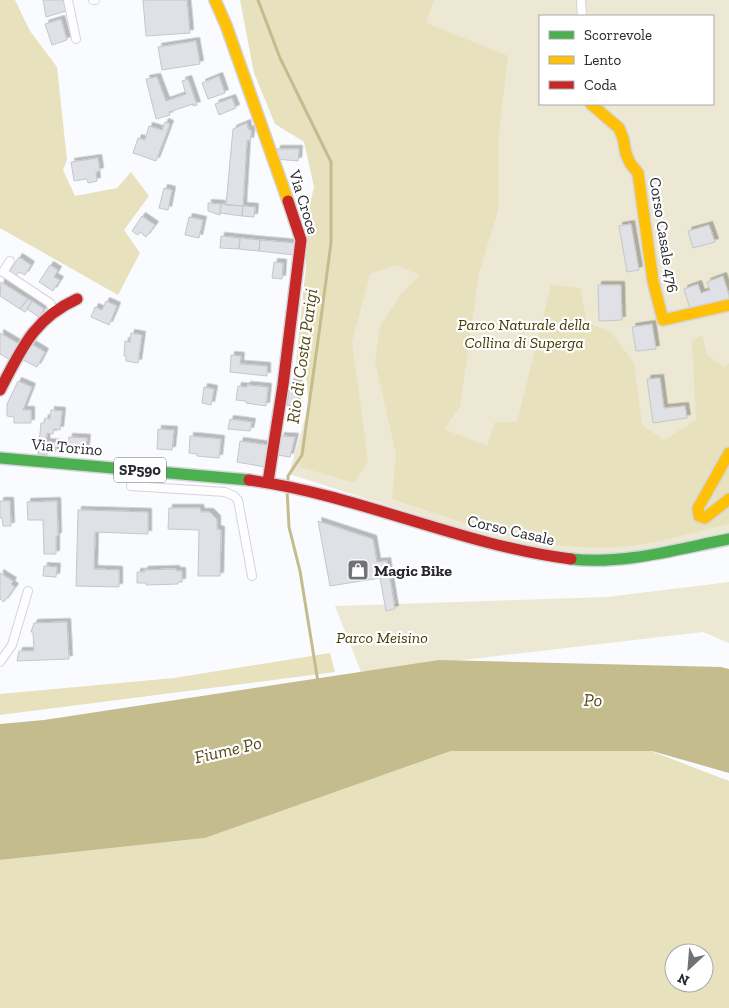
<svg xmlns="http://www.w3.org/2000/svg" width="729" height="1008" viewBox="0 0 729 1008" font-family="'Zilla Slab',serif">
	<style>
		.green { fill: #ece8d3; fill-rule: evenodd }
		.forest { fill: #e8e1bd; fill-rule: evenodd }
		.water { fill: #c5bc8e }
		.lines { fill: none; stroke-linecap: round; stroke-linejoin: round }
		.stream { stroke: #c5bc8e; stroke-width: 3 }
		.building { fill: #e0e1e6; stroke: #c5c6cb; filter: url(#shadow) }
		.street-casing { stroke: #d4d5da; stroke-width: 10 }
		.fast-casing { stroke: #d4d5da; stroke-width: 14 }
		.slow-casing { stroke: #d4d5da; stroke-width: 14 }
		.jam-casing { stroke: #d4d5da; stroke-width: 14 }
		.street { stroke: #fefeff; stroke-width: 8 }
		.fast { stroke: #4caf50; stroke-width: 11 }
		.slow { stroke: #ffc107; stroke-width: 11 }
		.jam { stroke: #c62828; stroke-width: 11 }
		.labels { text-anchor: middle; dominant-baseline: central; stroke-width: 4.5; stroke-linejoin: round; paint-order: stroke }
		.shield { fill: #fff; stroke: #68686e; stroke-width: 1 }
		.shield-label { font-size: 15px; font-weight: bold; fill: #272830 }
		.street-label { font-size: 16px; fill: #272830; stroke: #fff }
		.park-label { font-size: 16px; font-style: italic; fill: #443a01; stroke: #fff }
		.poi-label { font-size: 16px; font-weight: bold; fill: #272830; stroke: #fff; text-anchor: start }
		.water-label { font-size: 18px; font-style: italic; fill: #534914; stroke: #fff }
	</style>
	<defs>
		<filter id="shadow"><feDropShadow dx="3.5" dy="-3.5" stdDeviation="0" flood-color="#0004"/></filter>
	</defs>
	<rect width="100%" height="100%" fill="#fafbfe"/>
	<path class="green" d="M251,0h478v533l-95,20 -49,2 -41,-5 -98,-26 -157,-50 29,-101 10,-182zM540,16h173v88h-173z
		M729,582v61l-26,-11 -342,40 -26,-66 272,-9z"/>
	<path class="forest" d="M0,0h15l15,31 27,36 10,93 -4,10 12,26 42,-8 14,-16 18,24 -25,34 16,23 -22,42 -118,-67z
		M240,0h194l-8,23 82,33 -9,77v74l-20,66 -19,134 -16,22 43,17 8,-24h22l34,-137 29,3 7,35 24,9 23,31 8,62 22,15 32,-20 -4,-78 10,-7 5,20 18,13 4,-5v161c-31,7 -62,17 -93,21 -86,12 -164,-20 -244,-46l4,-45 -21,-93 5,-35 22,-33 18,-18 -25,-10 -25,9 -18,68 16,119 -14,22 -54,-16 2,-25 7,-25 -2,-36 -11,-18 10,-97 -2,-37 10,-42 -10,-45 -29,-18 -21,-51z
		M330,653l5,19 -335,43v-21l174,-16z
		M451,751h200l78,30v227h-729v-148l205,-22zM674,953h30v30h-30z"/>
	<path class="water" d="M439,660l282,7 8,2v104l-77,-22h-201l-246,87 -205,22v-136l44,-4z"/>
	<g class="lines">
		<path class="stream" d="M258,0l22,58 51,104v81l-12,90 -17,122 -14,21v6
			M287,489l2,38 11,44 18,111"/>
	</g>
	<path class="building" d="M43,0h20l3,11 -20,6z
		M143,0h44l3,33 -44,3z
		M61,19l6,21 -15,5 -7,-21z
		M196,41l4,23 -38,6 -4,-23z
		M219,76l6,17 -17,6 -6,-16z
		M157,77l9,24 20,-7 -4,-13 6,-2 9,26 -4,1v-2l-24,8 1,3 -14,4 -10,-40z
		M232,98l4,10 -17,7 -4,-11z
		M165,122l5,2 -14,37 -23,-8 5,-15 7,2 4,-14 13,4z
		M247,123l1,6 3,1v5l-1,6 -3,-1 -4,66 -17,-1 7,-76z
		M277,149h22l-1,12 -22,-2z
		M98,158l2,13 -4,1 1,9 -9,2 -1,-4 -13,2 -3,-19z
		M164,188l8,2 -4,20 -9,-2z
		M208,203l13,1 -1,11 -12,-4z
		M221,204l22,2 -1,10 -22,-3z
		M243,206l12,1 -1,10 -12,-1z
		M142,216l13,9 -9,12 -6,-5 -2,3 -6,-4z
		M189,217l14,3 -4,18 -14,-3z
		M631,224l8,46 -12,2 -8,-46z
		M709,225l6,17 -22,6 -5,-17z
		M221,236l19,2 -1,11 -19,-1z
		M240,238l20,2 -1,11 -20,-2z
		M260,240l35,3 -1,12 -35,-4z
		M19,257l12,8 -6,10 -6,-3 -3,4 -7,-4z
		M274,262l9,1 -1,16 -10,-1z
		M50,265l8,5 -4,7 6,3 -7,11 -14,-9z
		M723,276l6,19v5l-38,12 -7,-23 14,-5 3,9 9,-3 -3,-8z
		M1,282l27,17 -8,10 -20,-13z
		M598,285h23l1,35 -23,1z
		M28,299l4,2 -7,11 -5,-3z
		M32,301l12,8 -5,8 -12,-8z
		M106,301l11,5 -8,19 -18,-8 4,-10 7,3z
		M652,324l4,25 -20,2 -4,-24z
		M0,333l19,11 -9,16 -10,-6z
		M131,333l11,2 -4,28 -12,-2v-5h-2l1,-15 5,1z
		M30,343l15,9 -8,15 -16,-8z
		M231,355l10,1 -1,8 27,2v10l-37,-4z
		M660,378l4,30 21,-2 2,12 -34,5 -6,-44z
		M18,381l14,6 -9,23h8v13h-17v-6l-7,-1v-12z
		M290,382l9,2 -3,22 -9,-1z
		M247,385l21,2 -2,19 -20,-3v-2l-10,-1 2,-14 9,1z
		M204,387l10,2 -3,16 -9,-2z
		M51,410l11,1 -2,19 -6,-1 -1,5 -6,-1 -1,9 11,1 -2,10 -8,-1v3l-9,-1 3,-31h3l1,-5 5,1z
		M230,419l22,3 -2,9 -22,-2z
		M158,429l16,1 -2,20 -15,-1z
		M190,436l31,3 -2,19 -22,-2v-2l-8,-1z
		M281,436l14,1 -5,20 -13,-2z
		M69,437l18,1 -2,15 -17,-2z
		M240,441l28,4 -3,22 -28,-5z
		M0,501h10l1,25h-8l-1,-8h-2z
		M57,501l1,35h-2v18h-12l-1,-34h-15l-1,-18z
		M169,508h31l1,4h9l7,7v10l4,1 -1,46h-22l1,-46 -31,-1z
		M78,510l70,2v22l-53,-2 -1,37 25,1v17l-43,-1z
		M318,521l55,18 4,23 10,-1 8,48 -9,2 -6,-33 -50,8z
		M44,566l13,1 -1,10 -13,-1z
		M176,569v2h6v11h-4v2l-32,1v-2h-9v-11h8l-1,-2z
		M0,573l13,8 -2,3 4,3 -11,15 -4,-3z
		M67,622l2,37 -52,2 2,-10h15l-1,-19h-2l3,-9z"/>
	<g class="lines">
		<g class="street-casing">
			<path id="street" d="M68,0l8,39
				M93,0h2
				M581,0l1,16
				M10,261l-7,11 47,31 3,7
				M131,486l94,6 9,4 4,4 14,76
				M0,662l12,-17 16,-54"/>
		</g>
		<g class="fast-casing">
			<path id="fast" d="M0,458l249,22
				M571,559c53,6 106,-10 158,-20"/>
		</g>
		<g class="slow-casing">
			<path id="slow" d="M215,0l11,25 62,176
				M591,104l28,24 4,10 3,16 4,9 8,10 15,108 10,39 66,-15
				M729,453l-31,55 1,8 6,2 24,-19"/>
		</g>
		<g class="jam-casing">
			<path id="jam" d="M0,390c21,-40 33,-71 77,-91
				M249,480c110,15 211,65 322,79
				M268,482l15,-97 18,-145 -13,-39"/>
		</g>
		<use href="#street" class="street"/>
		<use href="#fast" class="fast"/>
		<use href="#slow" class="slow"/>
		<use href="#jam" class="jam"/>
	</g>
	<defs>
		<g id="shop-square" transform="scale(1.125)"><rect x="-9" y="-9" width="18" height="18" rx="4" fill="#717278" stroke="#fff"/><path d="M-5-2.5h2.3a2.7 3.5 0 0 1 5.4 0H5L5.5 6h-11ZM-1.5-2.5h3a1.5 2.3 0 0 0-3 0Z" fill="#fff"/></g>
	</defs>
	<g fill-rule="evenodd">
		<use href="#shop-square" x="358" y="570"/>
	</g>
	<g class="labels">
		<rect class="shield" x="114" y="457.5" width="52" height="25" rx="4"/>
		<g class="shield-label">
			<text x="140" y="470">SP590</text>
		</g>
		<g class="street-label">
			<text transform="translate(304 202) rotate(73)">Via Croce</text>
			<text transform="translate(664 235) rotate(81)">Corso Casale 476</text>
			<text transform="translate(67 447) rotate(5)">Via Torino</text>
			<text transform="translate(511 530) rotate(13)">Corso Casale</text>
		</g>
		<g class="park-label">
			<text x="524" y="324">Parco Naturale della<tspan x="524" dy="18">Collina di Superga</tspan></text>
			<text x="382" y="637">Parco Meisino</text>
		</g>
		<g class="poi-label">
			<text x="374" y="570">Magic Bike</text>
		</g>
		<g class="water-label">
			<text transform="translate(302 356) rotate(-82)">Rio di Costa Parigi</text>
			<text transform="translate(593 700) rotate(2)">Po</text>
			<text transform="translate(228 750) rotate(-13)">Fiume Po</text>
		</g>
	</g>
	<rect x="539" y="15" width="175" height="90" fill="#ffffff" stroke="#a9a9ac"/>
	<rect x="549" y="31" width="25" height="8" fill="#4caf50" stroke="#a9a9ac"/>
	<text x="584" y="40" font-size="15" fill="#272830">Scorrevole</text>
	<rect x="549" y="56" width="25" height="8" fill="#ffc107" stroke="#a9a9ac"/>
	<text x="584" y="65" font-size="15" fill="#272830">Lento</text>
	<rect x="549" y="81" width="25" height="8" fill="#c62828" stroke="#a9a9ac"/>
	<text x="584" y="90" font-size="15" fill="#272830">Coda</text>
	<g transform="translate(689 968) rotate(206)"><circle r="24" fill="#ffffff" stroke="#a9a9ac"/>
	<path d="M0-4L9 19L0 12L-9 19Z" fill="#717278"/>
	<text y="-8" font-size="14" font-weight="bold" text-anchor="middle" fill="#272830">N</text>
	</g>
</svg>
